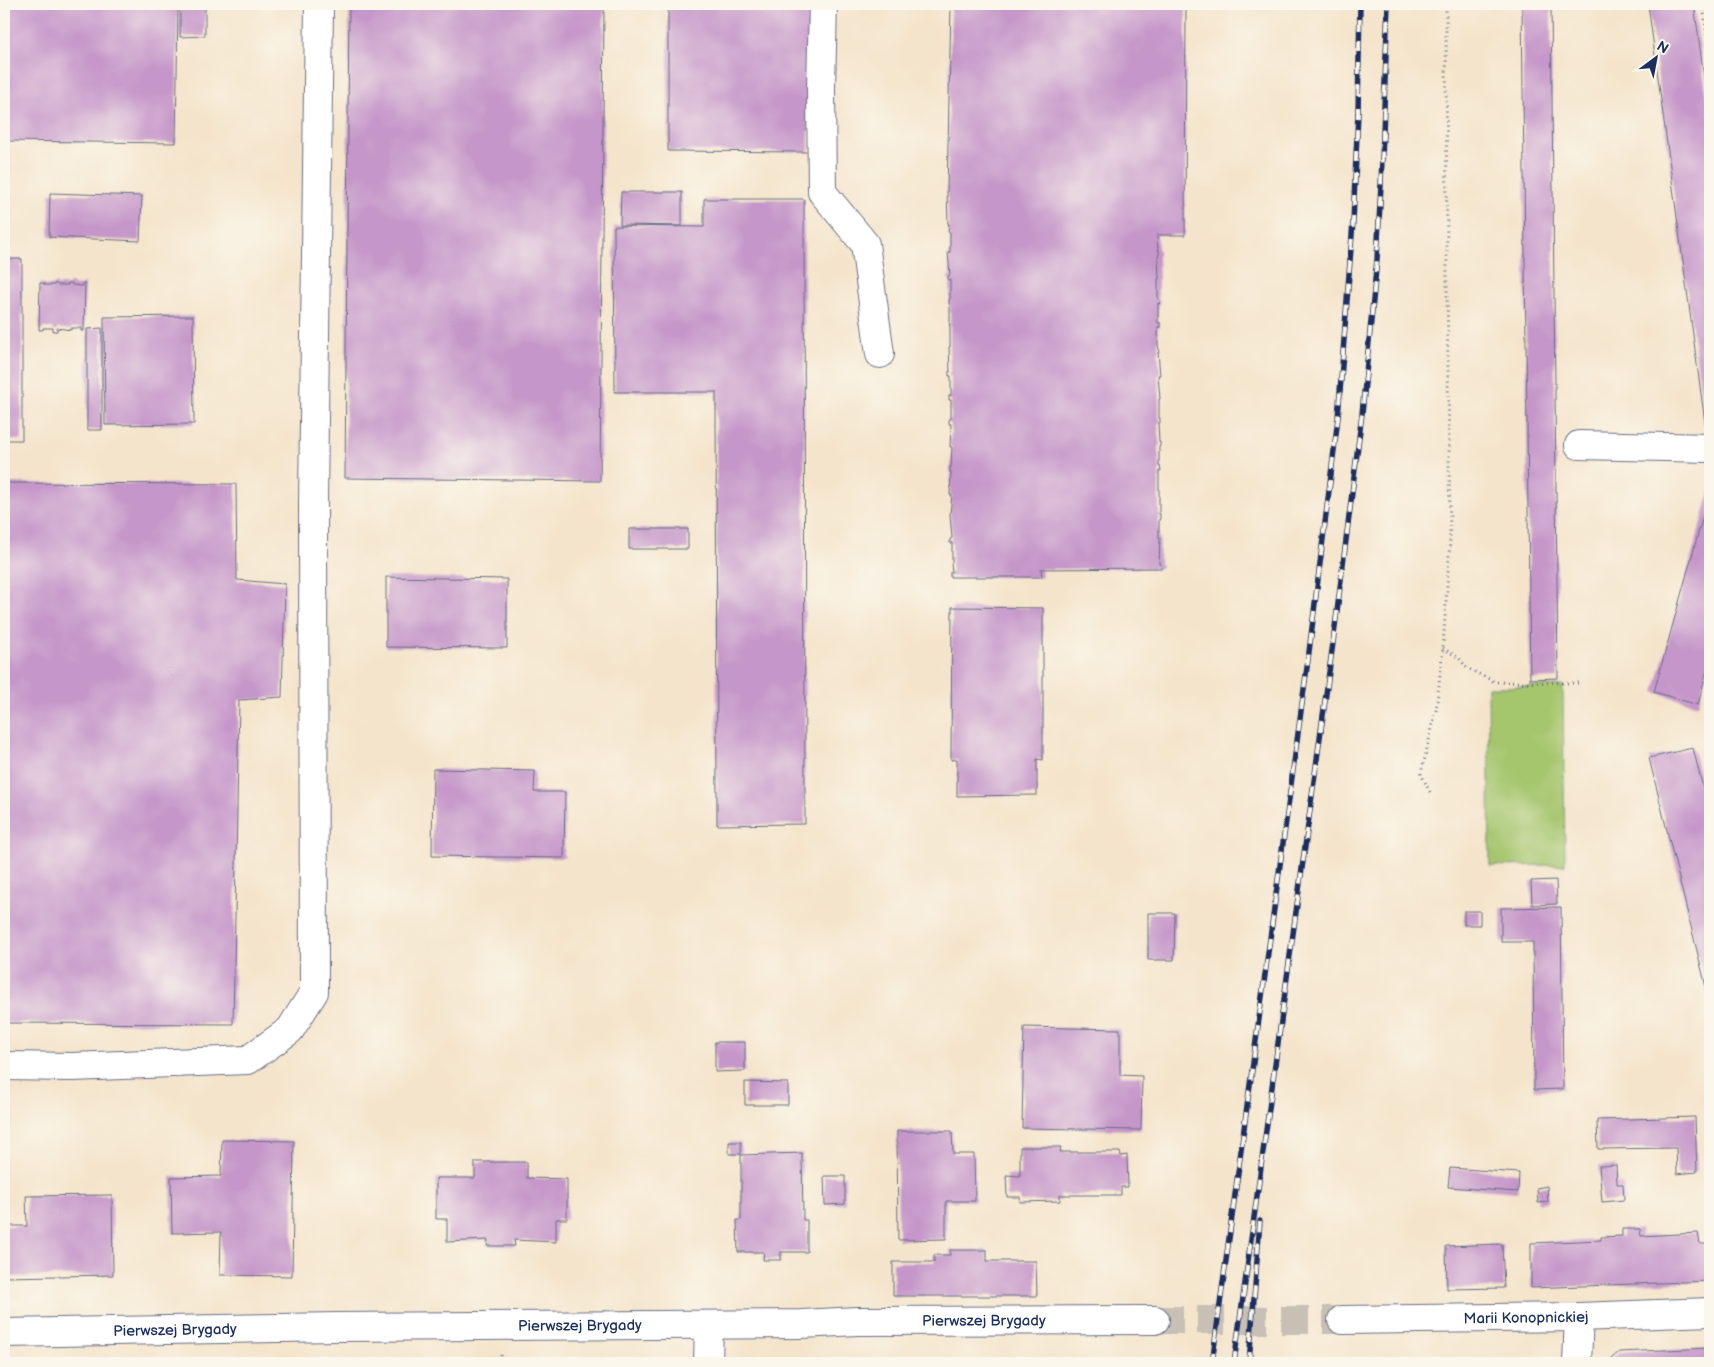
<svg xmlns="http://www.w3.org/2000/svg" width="1714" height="1367" viewBox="0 0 1714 1367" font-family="'Balsamiq Sans',sans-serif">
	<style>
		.green { fill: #a6c66e; stroke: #607a66 }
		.building { fill: #c596c9 }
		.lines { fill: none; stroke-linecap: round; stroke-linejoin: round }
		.minor-tunnel { stroke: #c9c0b5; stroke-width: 28; stroke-dasharray: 28 14; stroke-linecap: butt }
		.minor-casing { stroke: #676e84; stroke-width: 30 }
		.path { stroke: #676e84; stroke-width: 3; stroke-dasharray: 1 4; stroke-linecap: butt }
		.minor { stroke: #fff; stroke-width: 28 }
		.rail-casing { stroke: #1b2f5e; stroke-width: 5.5 }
		.rail { stroke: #fbf7ec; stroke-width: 4; stroke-dasharray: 11; stroke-linecap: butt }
		.labels { text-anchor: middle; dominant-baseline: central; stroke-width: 4; stroke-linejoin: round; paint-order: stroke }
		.street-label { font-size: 15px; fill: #1b2f5e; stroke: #fbf7ec }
	</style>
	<rect width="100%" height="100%" fill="#fbf7ec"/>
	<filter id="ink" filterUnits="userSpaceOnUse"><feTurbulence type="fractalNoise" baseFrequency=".02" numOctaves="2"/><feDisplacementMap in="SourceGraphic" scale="10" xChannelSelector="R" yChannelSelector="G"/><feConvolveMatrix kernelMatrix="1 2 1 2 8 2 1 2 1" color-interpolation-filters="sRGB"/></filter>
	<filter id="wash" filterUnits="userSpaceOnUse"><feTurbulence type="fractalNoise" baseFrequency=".0096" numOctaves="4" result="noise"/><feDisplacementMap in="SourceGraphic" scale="20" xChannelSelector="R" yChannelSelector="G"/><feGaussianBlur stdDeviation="1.12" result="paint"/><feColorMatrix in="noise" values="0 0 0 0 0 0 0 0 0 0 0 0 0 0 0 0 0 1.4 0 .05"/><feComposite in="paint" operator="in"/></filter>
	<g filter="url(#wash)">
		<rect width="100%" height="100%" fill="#f4e4cb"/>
		<path class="green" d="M1563,686l2,179 -75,1 -2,-179z"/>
		<g id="blocks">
			<path class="building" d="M4,4h174l-2,139 -172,-2z
				M180,4h25v32l-25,1z
				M349,4h255l-4,477 -255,-3z
				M668,4h141v148l-141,-1z
				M951,4h235l-1,231h-28l1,15h1v5l-1,1 1,23h-1v20h1l1,5 -2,-1v20l2,-1v5h-2v19l2,6h-2l2,23h-2l2,24h-1v19h1v5h-2l1,19h1v4l-1,1v19h1l1,5h-2v43h1v5h-1v19h1l-1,26h2l1,4 -121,1 1,8h-92v-5h2l-1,-9 1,-1v-19h-2v-4l2,-1 -2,-23 2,-20h-2l1,-23h-1v-5h1l1,-20h-2l1,-23h-2v-5h2v-19h-2v-5l2,1v-20h-2v-5l1,1 -1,-25h1v-20l-1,-3h1v-20h-1v-4l1,-1v-19h-2v-4l2,-1 -2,-23h2v-20h-2l1,-8h-1l-1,-32z
				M1522,4h29l7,674 -28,1z
				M1648,4h46l16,117v302h-5z
				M621,192h61v34l-62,-1z
				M50,193l92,3 -2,45 -91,-4z
				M704,199h100l1,625 -88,1 -1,-433h-101l-1,-166 90,1z
				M4,259h18v181h-18z
				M40,283h4v2h10l1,-2 3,2h10v-2h4v2l10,1v-3h3l-1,48h-3v-3h-10v2l-14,-2v3h-4v-3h-10v2h-4z
				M193,316l1,108 -89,1 -1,-108z
				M102,328v102h-15v-101z
				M4,483l232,1 1,96 48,4 -3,113 -43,3 -6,324 -229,-1z
				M1710,491v167l-12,47 -44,-13z
				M629,529h59v20h-59z
				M386,577l121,2v69l-121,-1z
				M952,607l91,1v152l-6,-1v36l-80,1v-37l-6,1z
				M1693,748l17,68v187l-61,-245z
				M433,769l102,2 -1,21h31l-1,66 -132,-2z
				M1556,880l1,24 -25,1 -1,-24z
				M1561,907l2,182 -29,1 -1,-148h-32v-34z
				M1464,911h16v14h-16z
				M1148,913h27l-1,47h-26z
				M1024,1027l96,2v46l22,1 -1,54 -119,-2z
				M715,1042h30v29l-30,1z
				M745,1082l43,1v22h-43z
				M1695,1117l2,55 -20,2 -1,-26 -78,1 -1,-29z
				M897,1131h55l1,23h21l1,47h-29v38l-48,1z
				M222,1140l72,1 -2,135 -72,-1 1,-43 -49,1 -1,-56 50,-1z
				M729,1142h12v12h-12z
				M1020,1147h41l-1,5h60l1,4 6,-1 1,32h-7v8h-61v6l-40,1v-5h-13l-1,-22 14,1z
				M802,1153l1,67h4v32h-26v8h-18l1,-8h-26l-1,-32h4v-65z
				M475,1162h52v16l40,1v40h-11v23l-42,-2 1,6h-28l1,-6 -41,2v-23h-11v-41h39z
				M1616,1165l1,19h6l1,16 -22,2 -3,-36z
				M1450,1168l69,5 -1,19 -70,-5z
				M824,1176h21v28l-20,1z
				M1547,1186l1,16 -10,1 -1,-15z
				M112,1195l1,80 -109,2v-51h23l-1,-30z
				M1622,1229h18l1,7 57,-3 2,11h10v37l-179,7v-45l70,-3v-3l21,-1z
				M1502,1244l2,44 -57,1 -1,-43z
				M950,1250h37v11h49l1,35h-144v-34h41v-7h16z
				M1710,1348v15h-104l13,-11z"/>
		</g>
	</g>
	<g filter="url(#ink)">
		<use href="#blocks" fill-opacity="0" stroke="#676e84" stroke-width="1"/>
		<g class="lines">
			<path class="minor-tunnel" d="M1155,1320h187"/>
			<g class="minor-casing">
				<g id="minor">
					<path d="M823,4l-2,84 1,104 43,52 15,110"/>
					<path d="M1579,445l131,3"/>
					<path d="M4,1066l68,1 176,-7 42,-30 24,-38 -1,-489 6,-499"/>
					<path id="s1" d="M1342,1320l237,-3 131,-5"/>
					<path id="s2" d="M4,1333l334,-6 464,-3 55,-3 298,-1"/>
					<path d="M708,1363l1,-37"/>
					<path d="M1577,1363l2,-46"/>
				</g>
			</g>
			<path class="path" d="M1703,4l7,55
				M1443,648l16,10 8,10 28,14 83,1
				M1430,792l-9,-18 15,-63 7,-63 7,-108 -3,-257 -1,-279
				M501,1355l1,8"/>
			<use href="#minor" class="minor"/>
			<g class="rail-casing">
				<path id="rail" d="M1212,1363l96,-703 30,-242 15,-196 5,-109 2,-109
					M1234,1363l99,-720 29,-229 15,-155 4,-74 7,-181
					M1249,1363l11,-142"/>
			</g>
			<use href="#rail" class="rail"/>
		</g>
	</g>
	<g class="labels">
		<g class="street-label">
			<text stroke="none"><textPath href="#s1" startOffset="184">Marii Konopnickiej</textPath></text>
			<text stroke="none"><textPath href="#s2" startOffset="980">Pierwszej Brygady</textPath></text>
			<text stroke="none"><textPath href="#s2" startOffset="576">Pierwszej Brygady</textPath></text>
			<text stroke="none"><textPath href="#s2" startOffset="171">Pierwszej Brygady</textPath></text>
		</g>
	</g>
	<rect width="1714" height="1367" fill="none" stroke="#fbf7ec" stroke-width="20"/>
	<g transform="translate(1656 58) rotate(32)" stroke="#fbf7ec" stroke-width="4" paint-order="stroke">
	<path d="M0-4L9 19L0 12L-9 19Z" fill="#1b2f5e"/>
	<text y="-8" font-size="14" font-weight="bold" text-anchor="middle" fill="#1b2f5e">N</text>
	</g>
</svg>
